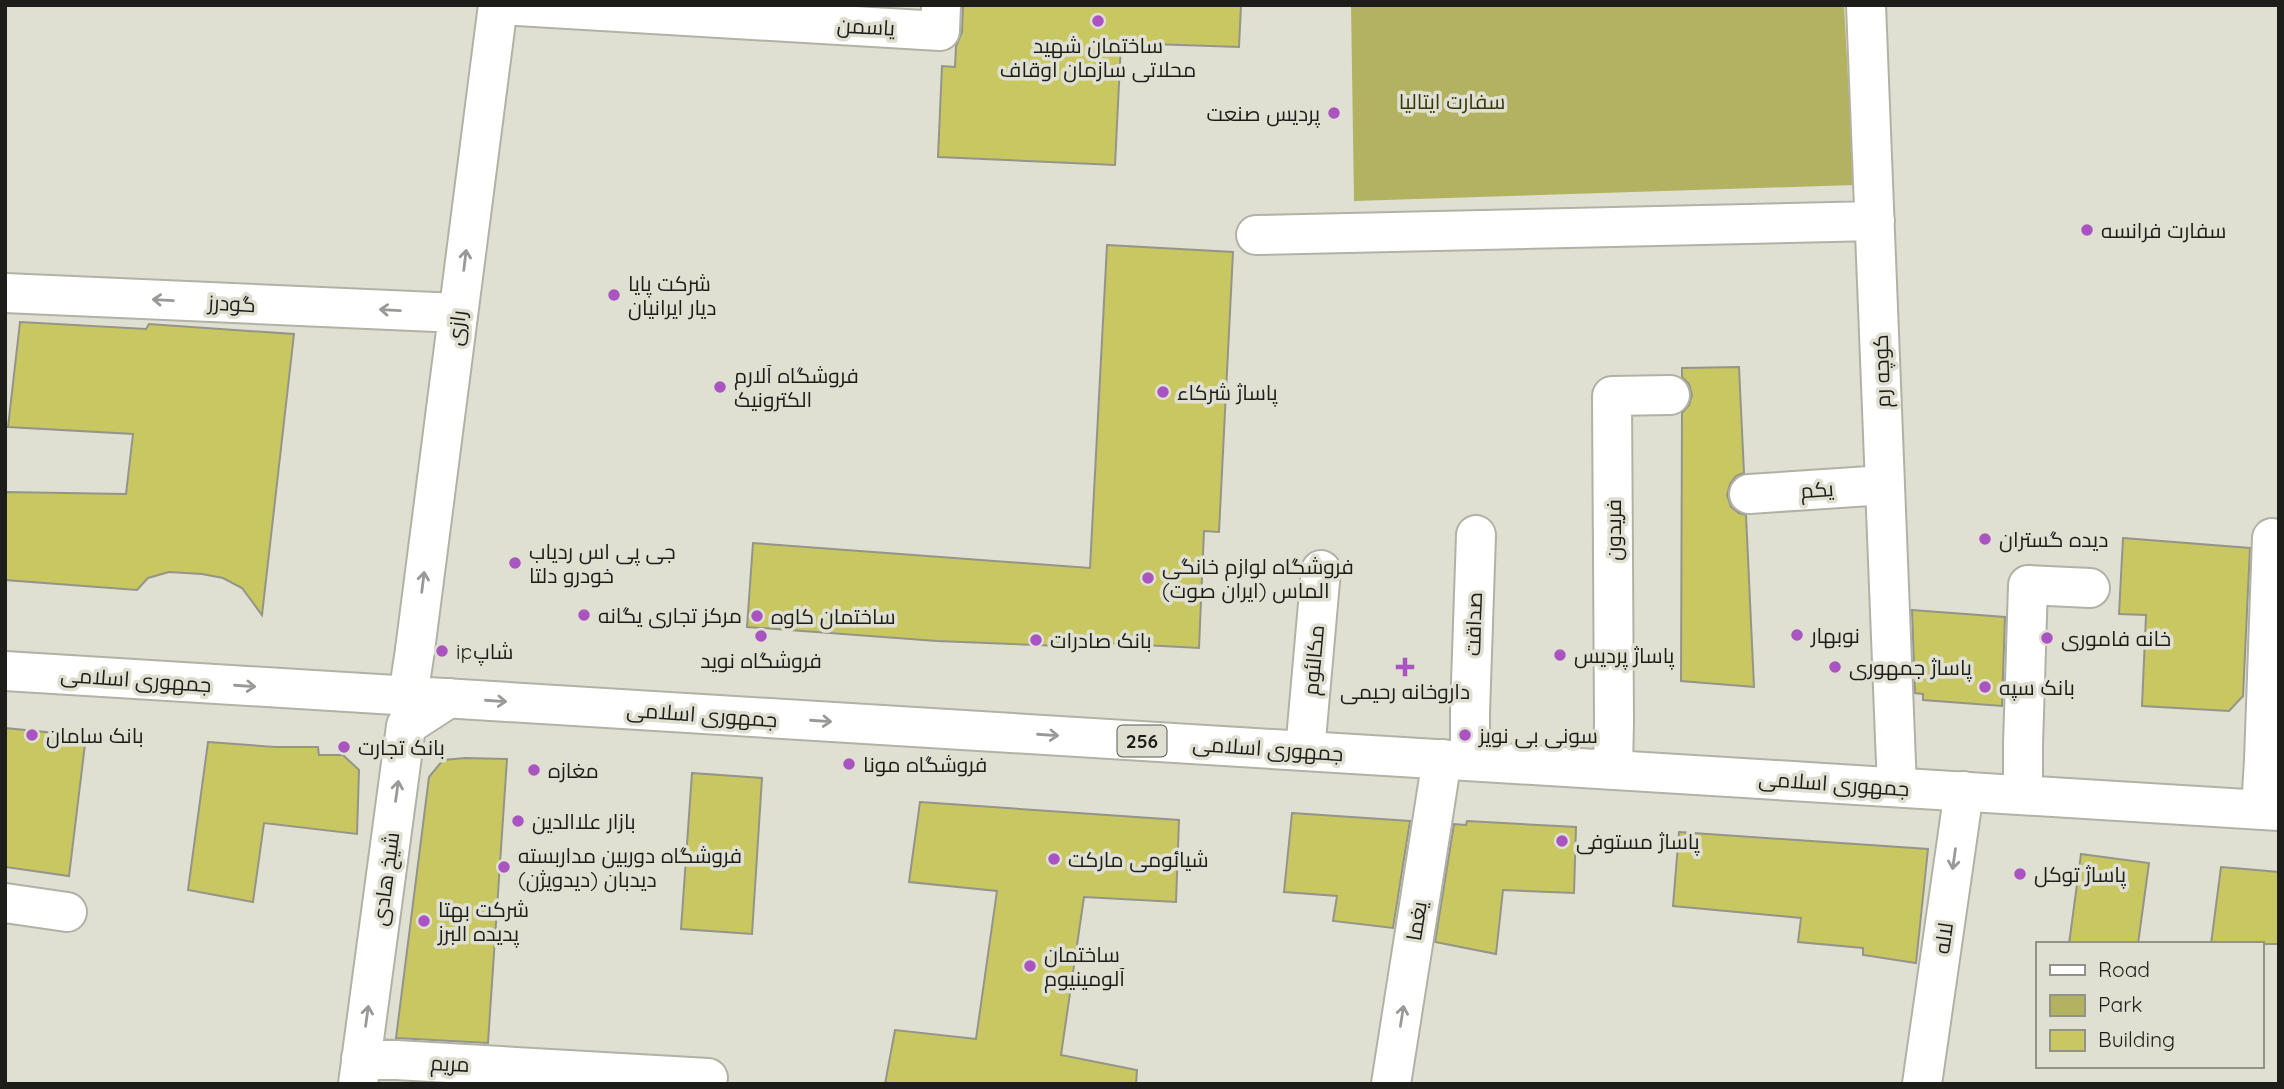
<svg xmlns="http://www.w3.org/2000/svg" width="2284" height="1089" viewBox="0 0 2284 1089" font-family="Quicksand,Cairo,sans-serif">
	<style>
		.green { fill: #b2b260 }
		.building { fill: #c8c762; stroke: #949588; stroke-width: 2 }
		.lines { fill: none; stroke-linecap: round; stroke-linejoin: round }
		.minor-casing { stroke: #b1b2a5; stroke-width: 42 }
		.major-casing { stroke: #b1b2a5; stroke-width: 42 }
		.minor { stroke: #fff; stroke-width: 38 }
		.major { stroke: #fff; stroke-width: 38 }
		.oneway { stroke: #999998 }
		.poi-dot { fill: #aa54c2; stroke: #dfe0d2; stroke-width: 2.5 }
		.labels { text-anchor: middle; dominant-baseline: central; stroke-width: 7; stroke-linejoin: round; paint-order: stroke }
		.shield { fill: #dfe0d2; stroke: #575850; stroke-width: 2 }
		.shield-label { font-size: 19px; font-weight: bold; fill: #1d1d19 }
		.street-label { font-size: 21px; fill: #1d1d19; stroke: #dfe0d2 }
		.poi-label { font-size: 21px; fill: #1d1d19; stroke: #dfe0d2; text-anchor: start }
		.park-label { font-size: 21px; fill: #38370b; stroke: #dfe0d2 }
	</style>
	<rect width="100%" height="100%" fill="#dfe0d2"/>
	<path class="green" d="M1351,5h493l10,180 -500,16z"/>
	<path class="building" d="M963,5h278l-2,42 -118,-4 -6,122 -177,-8 4,-91 13,1 1,-21 6,-14z
		M1107,245l126,7 -14,280 -15,-1 -5,117 -113,-6v5l-149,-6 -190,-14 6,-84 337,25z
		M20,322l126,7 3,-5 145,10 -32,281 -20,-27 -19,-10 -21,-4 -33,-2 -21,6 -11,12 -132,-10v-88l121,2 7,-60 -125,-7z
		M1739,367l5,106 -8,3 -6,8 -3,11 4,12 8,6 7,2 8,172 -73,-6 1,-268 7,-8 3,-10 -3,-11 -7,-7v-9z
		M2123,538l127,10 -7,148 -14,15 -87,-5 4,-91 -27,-1z
		M1912,610l93,7 -3,89 -79,-6v-6l-8,-1z
		M5,728l81,8 -17,140 -64,-9z
		M208,742l67,5h43l1,8h24l16,15 -2,64 -93,-11 -11,79 -65,-12z
		M465,758l42,1 -19,284 -92,-5 33,-261 14,-17z
		M692,773l70,5 -10,156 -71,-5z
		M920,802l259,18 -3,82 -92,-5 -23,158 76,15 -1,14h-251l10,-54 81,9 21,-148 -88,-9z
		M1292,813l118,8 -17,107 -60,-7 4,-25 -53,-4z
		M1467,821l109,6 -2,66 -71,-3 -7,64 -61,-12 19,-118 12,1z
		M1679,832l249,17 -12,114 -53,-8v-7l-65,-6 3,-24 -128,-12z
		M2081,854l68,9 -11,81h-69z
		M2221,867l58,5v72h-68z"/>
	<g class="lines">
		<g class="minor-casing">
			<path id="minor" d="M498,5l442,26 1,-26
				M1866,5l29,733
				M1256,235l619,-14
				M5,293l453,20
				M1749,494l136,-9
				M415,650l83,-645
				M1470,712l6,-177
				M1614,721l-2,-325 58,-1
				M2023,745l5,-160 62,3
				M1305,751l16,-181
				M2264,760l8,-222
				M5,903l62,9
				M361,1058l347,20
				M358,1084l48,-358 43,-28
				M1391,1084l51,-325
				M1922,1084l42,-293"/>
		</g>
		<g class="major-casing">
			<path id="major" d="M5,671l2274,140
				M408,696l7,-46
				M1470,712v49
				M1895,738l2,49
				M2023,745v50
				M1613,770l1,-49
				M2261,809l3,-49"/>
		</g>
		<use href="#minor" class="minor"/>
		<use href="#major" class="major"/>
	</g>
	<defs><path id="oneway-shaft" d="M-6 0H5M1.5-3L5.5 0L1.5 3" fill="none" stroke-width="1.6" stroke-linecap="round" stroke-linejoin="round" transform="scale(1.75)"/></defs>
	<g class="oneway">
		<use href="#oneway-shaft" transform="translate(465 260) rotate(-83)"/>
		<use href="#oneway-shaft" transform="translate(163 300) rotate(-177)"/>
		<use href="#oneway-shaft" transform="translate(390 310) rotate(-177)"/>
		<use href="#oneway-shaft" transform="translate(423 582) rotate(-83)"/>
		<use href="#oneway-shaft" transform="translate(245 686) rotate(4)"/>
		<use href="#oneway-shaft" transform="translate(496 701) rotate(4)"/>
		<use href="#oneway-shaft" transform="translate(821 721) rotate(4)"/>
		<use href="#oneway-shaft" transform="translate(1048 735) rotate(4)"/>
		<use href="#oneway-shaft" transform="translate(397 791) rotate(-82)"/>
		<use href="#oneway-shaft" transform="translate(1954 859) rotate(98)"/>
		<use href="#oneway-shaft" transform="translate(367 1016) rotate(-82)"/>
		<use href="#oneway-shaft" transform="translate(1402 1016) rotate(-81)"/>
	</g>
	<g class="poi-dot">
		<circle cx="1098" cy="21" r="7"/>
		<circle cx="1334" cy="113" r="7"/>
		<circle cx="2087" cy="230" r="7"/>
		<circle cx="614" cy="295" r="7"/>
		<circle cx="720" cy="387" r="7"/>
		<circle cx="1163" cy="392" r="7"/>
		<circle cx="1985" cy="539" r="7"/>
		<circle cx="515" cy="563" r="7"/>
		<circle cx="1148" cy="578" r="7"/>
		<circle cx="584" cy="615" r="7"/>
		<circle cx="757" cy="616" r="7"/>
		<circle cx="1797" cy="635" r="7"/>
		<circle cx="761" cy="636" r="7"/>
		<circle cx="2047" cy="638" r="7"/>
		<circle cx="1036" cy="640" r="7"/>
		<circle cx="442" cy="651" r="7"/>
		<circle cx="1560" cy="655" r="7"/>
		<path d="M1401.5 656.5h7v7h7v7h-7v7h-7v-7h-7v-7h7z"/>
		<circle cx="1835" cy="667" r="7"/>
		<circle cx="1985" cy="687" r="7"/>
		<circle cx="32" cy="735" r="7"/>
		<circle cx="1465" cy="735" r="7"/>
		<circle cx="344" cy="747" r="7"/>
		<circle cx="849" cy="764" r="7"/>
		<circle cx="534" cy="770" r="7"/>
		<circle cx="518" cy="821" r="7"/>
		<circle cx="1562" cy="841" r="7"/>
		<circle cx="1054" cy="859" r="7"/>
		<circle cx="504" cy="867" r="7"/>
		<circle cx="2020" cy="874" r="7"/>
		<circle cx="424" cy="921" r="7"/>
		<circle cx="1030" cy="966" r="7"/>
	</g>
	<g class="labels">
		<rect class="shield" x="1117.5" y="725.5" width="49" height="31" rx="5"/>
		<g class="shield-label">
			<text x="1142" y="741">256</text>
		</g>
		<g class="street-label">
			<text transform="translate(866 26) rotate(3)">یاسمن</text>
			<text transform="translate(232 303) rotate(3)">گودرز</text>
			<text transform="translate(456 328) rotate(-83)">رازی</text>
			<text transform="translate(1881 371) rotate(-92)">کوچه رم</text>
			<text transform="translate(1817 489) rotate(-4)">یکم</text>
			<text transform="translate(1613 530) rotate(-90)">فریدون</text>
			<text transform="translate(1473 624) rotate(-88)">صداقت</text>
			<text transform="translate(1313 660) rotate(-85)">مکالئوم</text>
			<text transform="translate(136 679) rotate(4)">جمهوری اسلامی</text>
			<text transform="translate(702 714) rotate(4)">جمهوری اسلامی</text>
			<text transform="translate(1268 748) rotate(4)">جمهوری اسلامی</text>
			<text transform="translate(1834 783) rotate(4)">جمهوری اسلامی</text>
			<text transform="translate(385 879) rotate(-82)">شیخ هادی</text>
			<text transform="translate(1416 921) rotate(-81)">یغما</text>
			<text transform="translate(1943 938) rotate(-82)">لاله</text>
			<text transform="translate(450 1063) rotate(3)">مریم</text>
		</g>
		<g class="poi-label">
			<text x="1098" y="45" text-anchor="middle">ساختمان شهید<tspan x="1098" dy="24">محلاتی سازمان اوقاف</tspan></text>
			<text x="1320" y="113" text-anchor="end">پردیس صنعت</text>
			<text x="2101" y="230">سفارت فرانسه</text>
			<text x="628" y="283">شرکت پایا<tspan x="628" dy="24">دیار ایرانیان</tspan></text>
			<text x="734" y="375">فروشگاه آلارم<tspan x="734" dy="24">الکترونیک</tspan></text>
			<text x="1177" y="392">پاساژ شرکاء</text>
			<text x="1999" y="539">دیده گستران</text>
			<text x="529" y="551">جی پی اس ردیاب<tspan x="529" dy="24">خودرو دلتا</tspan></text>
			<text x="1162" y="566">فروشگاه لوازم خانگی<tspan x="1162" dy="24">الماس (ایران صوت)</tspan></text>
			<text x="598" y="615">مرکز تجاری یگانه</text>
			<text x="771" y="616">ساختمان کاوه</text>
			<text x="1811" y="635">نوبهار</text>
			<text x="2061" y="638">خانه فاموری</text>
			<text x="1050" y="640">بانک صادرات</text>
			<text x="456" y="651">ipشاپ</text>
			<text x="1574" y="655">پاساژ پردیس</text>
			<text x="761" y="660" text-anchor="middle">فروشگاه نوید</text>
			<text x="1849" y="667">پاساژ جمهوری</text>
			<text x="1999" y="687">بانک سپه</text>
			<text x="1405" y="691" text-anchor="middle">داروخانه رحیمی</text>
			<text x="46" y="735">بانک سامان</text>
			<text x="1479" y="735">سونی بی نویز</text>
			<text x="358" y="747">بانک تجارت</text>
			<text x="863" y="764">فروشگاه مونا</text>
			<text x="548" y="770">مغازه</text>
			<text x="532" y="821">بازار علاالدین</text>
			<text x="1576" y="841">پاساژ مستوفی</text>
			<text x="518" y="855">فروشگاه دوربین مداربسته<tspan x="518" dy="24">دیدبان (دیدویژن)</tspan></text>
			<text x="1068" y="859">شیائومی مارکت</text>
			<text x="2034" y="874">پاساژ توکل</text>
			<text x="438" y="909">شرکت بهتا<tspan x="438" dy="24">پدیده البرز</tspan></text>
			<text x="1044" y="954">ساختمان<tspan x="1044" dy="24">آلومینیوم</tspan></text>
		</g>
		<g class="park-label">
			<text x="1452" y="101">سفارت ایتالیا</text>
		</g>
	</g>
	<rect width="2284" height="1089" fill="none" stroke="#1d1d19" stroke-width="14"/>
	<rect x="2036" y="942" width="228" height="126" fill="#dfe0d2" stroke="#919288" stroke-width="2"/>
	<rect x="2050" y="965" width="35" height="10" fill="#ffffff" stroke="#919288" stroke-width="2"/>
	<text x="2098" y="977" font-size="21" fill="#1d1d19">Road</text>
	<rect x="2050" y="995" width="35" height="21" fill="#b2b260" stroke="#919288" stroke-width="2"/>
	<text x="2098" y="1012" font-size="21" fill="#1d1d19">Park</text>
	<rect x="2050" y="1030" width="35" height="21" fill="#c8c762" stroke="#919288" stroke-width="2"/>
	<text x="2098" y="1047" font-size="21" fill="#1d1d19">Building</text>
</svg>
